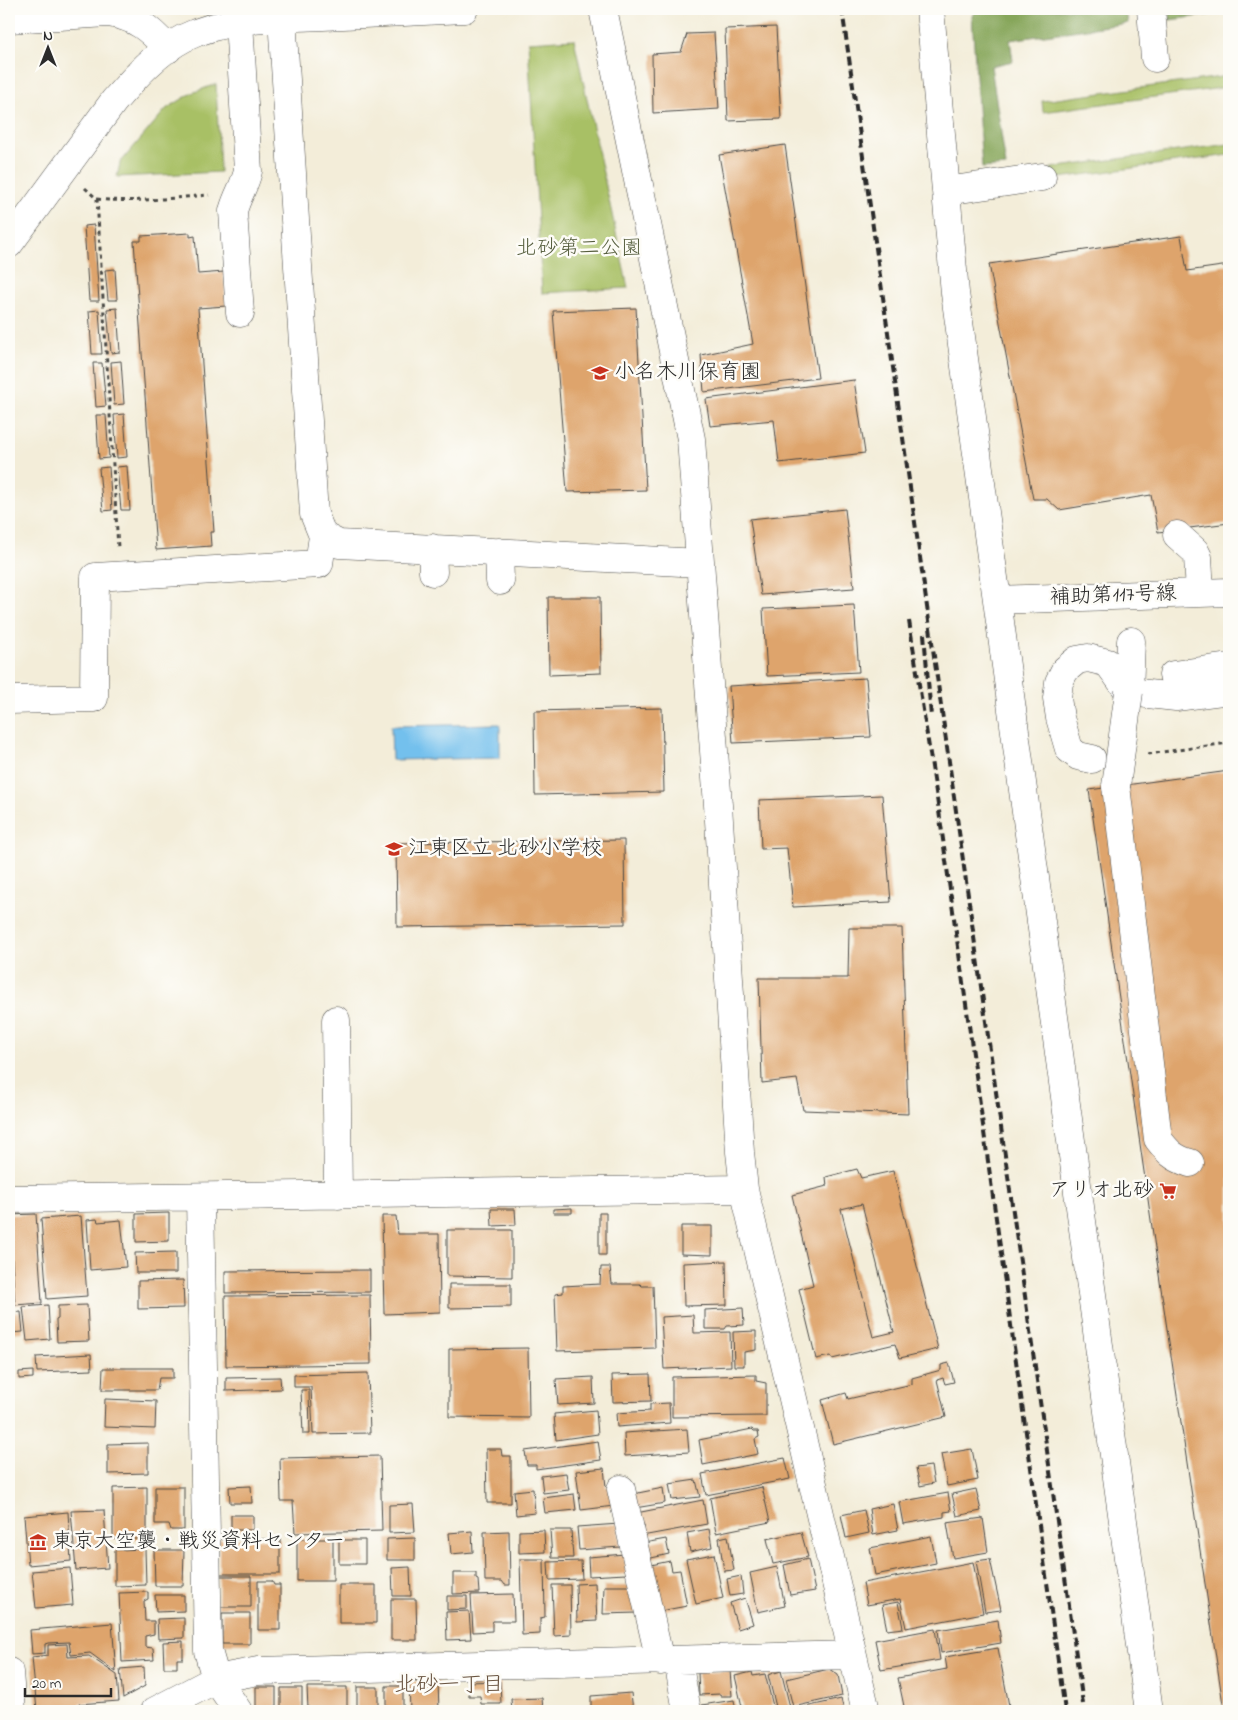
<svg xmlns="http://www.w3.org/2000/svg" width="1238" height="1720" viewBox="0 0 1238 1720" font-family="'Indie Flower','Klee One',sans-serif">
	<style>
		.green { fill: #a8c065; stroke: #6a7648 }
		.forest { fill: #86a65a; stroke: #586842 }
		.water { fill: #73c0ed; stroke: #4f768c }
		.building { fill: #dea46c; fill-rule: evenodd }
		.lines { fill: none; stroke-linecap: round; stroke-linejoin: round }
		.minor-casing { stroke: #494845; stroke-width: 29 }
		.path { stroke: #494845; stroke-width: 3; stroke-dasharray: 4 4; stroke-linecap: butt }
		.minor { stroke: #fff; stroke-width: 28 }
		.rail { stroke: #2b2b2b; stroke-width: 4; stroke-dasharray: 8 4; stroke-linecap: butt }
		.minor-bridge-casing { stroke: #494845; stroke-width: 29; stroke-linecap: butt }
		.minor-bridge { stroke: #fff; stroke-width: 28 }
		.labels { text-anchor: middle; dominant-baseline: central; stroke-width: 5; stroke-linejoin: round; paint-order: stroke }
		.park-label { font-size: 21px; fill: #575f3f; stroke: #fdfcf7 }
		.poi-label { font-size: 21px; fill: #2b2b2b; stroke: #fdfcf7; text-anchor: start }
		.street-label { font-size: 21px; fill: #2b2b2b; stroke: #fdfcf7 }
		.neighbourhood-label { font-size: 22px; fill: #6a5542; stroke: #fdfcf7 }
	</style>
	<rect width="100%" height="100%" fill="#fdfcf7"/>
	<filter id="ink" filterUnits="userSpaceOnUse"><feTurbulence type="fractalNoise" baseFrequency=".02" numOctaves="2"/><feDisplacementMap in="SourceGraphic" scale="10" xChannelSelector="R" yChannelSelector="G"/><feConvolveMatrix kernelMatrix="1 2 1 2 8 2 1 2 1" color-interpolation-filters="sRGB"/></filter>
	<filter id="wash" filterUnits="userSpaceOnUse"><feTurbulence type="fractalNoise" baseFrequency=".0096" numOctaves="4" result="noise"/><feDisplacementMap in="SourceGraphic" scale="20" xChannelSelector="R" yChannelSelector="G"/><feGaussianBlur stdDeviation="1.12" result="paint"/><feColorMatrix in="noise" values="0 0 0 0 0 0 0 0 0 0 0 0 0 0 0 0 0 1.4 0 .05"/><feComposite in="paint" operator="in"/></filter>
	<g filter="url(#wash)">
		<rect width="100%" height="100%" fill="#f3edd9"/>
		<path class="green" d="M574,39l54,249 -86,5 -14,-251z
			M1229,76v11l-186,25 -1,-11z
			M216,84l4,88 -103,5 3,-14 46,-54 26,-16z
			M1229,144v11l-177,24 -1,-11z"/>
		<path class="forest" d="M976,9h150l2,14 -118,17 3,21 -22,5 15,100 -24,2 -10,-152z
			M1170,9h59v3l-59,8z"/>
		<path class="water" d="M500,724v34l-108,2 -1,-34z"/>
		<g id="blocks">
			<path class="building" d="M776,27l5,92 -53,2 -3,-92z
				M714,33l5,76 -66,4 -1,-59 29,-2 6,-18z
				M785,145l33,233 -114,14 -3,-37 52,-11 -34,-189z
				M94,225l5,76h-10l-5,-75z
				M190,233v4l5,-1 3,38 26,-2 2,34 -28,2 16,224h-4l1,14 -55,4 -22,-309h7v-5z
				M1181,236l6,35 42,-6v258l-71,9 -7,-37 -92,15 -12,-11h-14l-44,-235z
				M115,269l2,31h-9l-3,-30z
				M117,308l3,44 -9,1 -4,-44z
				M636,308l10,182 -79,2 -14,-181z
				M99,310l3,44h-10l-3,-43z
				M121,361l3,43 -10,1 -3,-43z
				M93,363h9l4,43 -10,1z
				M854,380l11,73 -86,10 -5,-43 -64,6 -4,-27z
				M124,414l3,43 -10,1 -3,-43z
				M96,415h10l3,43 -10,1z
				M127,466l3,44h-9l-4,-43z
				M109,467l3,43 -9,1 -4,-43z
				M845,509l9,79 -93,7 -11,-76z
				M548,597h52l1,76 -52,2z
				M854,605l5,67 -92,4 -4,-67z
				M866,678l5,59 -138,6 -4,-57z
				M662,708l2,84 -129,3 -1,-84z
				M1229,771v940h-5l-69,-463 -66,-458z
				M882,795l9,107 -98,5 -6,-59 -26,1 -2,-49z
				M624,840l1,84 -228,3 -1,-84z
				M849,928h53l6,186 -105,-4 -6,-31 -35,4 -3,-105h89z
				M857,1169l4,9 32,-7 45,178 -38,9 -5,-14 -63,15 -2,-3 -14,3 -17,-70 14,-4 -21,-90 35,-9 -1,-9zM862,1204l32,128 -21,5 -32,-128z
				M572,1208v5h-19v-4z
				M491,1209h24l1,16 -24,1z
				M169,1213v28l-33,1v-28z
				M599,1213h7v42h-7z
				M36,1214l6,89 -27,2 -6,-90z
				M81,1216l6,80 -40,3 -6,-80z
				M382,1216h14l2,18h41l1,78 -56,2z
				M97,1219l1,3 23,-2 5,47 -36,3 -3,-50z
				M681,1226h31v29l-31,-1z
				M447,1230h65v47l-65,-1z
				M176,1252v21h-40l-1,-20z
				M726,1261l1,44 -43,1 -1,-43z
				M601,1267h9l2,17h28l2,2h11l2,62 -98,3 -2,-57 8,-1v-7l37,-2z
				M370,1270v22l-145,1v-22z
				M183,1280l1,28 -46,1v-28z
				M449,1284h62v23l-62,1z
				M370,1295l1,69 -145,2 -1,-70z
				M48,1305l2,34 -23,2 -4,-34z
				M87,1305l2,36 -32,1 -1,-22 2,-1v-13z
				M743,1308l1,17 -17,1 -2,3h-20v-19z
				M21,1312l2,20 -14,1v-20z
				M693,1315l1,18 36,-1 1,34 -67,3 -3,-52z
				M756,1331v19l-12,2v14h-10l-1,-34z
				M528,1348l1,70 -80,-1v-68z
				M91,1354l1,16 -55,2 -1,-15z
				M949,1363l5,19 -9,2 -2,-6 -6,2 9,37 -113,27 -11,-44 24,-7 2,6 64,-15v-6l29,-8v-5z
				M103,1368h70v10h-14l-2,12h-55z
				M33,1371v7l-14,1v-7z
				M368,1373l2,60 -57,1 -2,-47h-17v-12z
				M650,1374l1,27 -38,1 -1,-27z
				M756,1375v6l10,2v33l-94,1v-40z
				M280,1377l1,12 -55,2v-13z
				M593,1377l1,26 -36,2 -2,-26z
				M301,1390h8l1,44h-7z
				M105,1399l51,2 -1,28 -51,-2z
				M669,1403l1,20 -53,4 -1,-14 34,-2v-7z
				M596,1410l2,24 -42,6 -2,-26z
				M687,1429l2,23 -64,4 -1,-23z
				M752,1429l2,2h4l1,6 -4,2 3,15 -55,11 -4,-25z
				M598,1441l3,19 -65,9v-4h-9l-2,-14z
				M148,1443v30l-40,1v-30z
				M486,1449h15l1,7h9v47h-24z
				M972,1449l6,31 -31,6 -6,-32z
				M380,1456l2,75 -87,2 -2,-32h-12l-1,-43z
				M785,1458l5,21 -84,16 -4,-21z
				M931,1466l3,17 -14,3 -4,-18z
				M604,1468l2,19h5l3,19 -33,4 -5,-39z
				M566,1473l3,17 -26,3 -2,-17z
				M696,1480l4,17 -28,3 -3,-16z
				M251,1486l1,17h-22l-1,-16z
				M147,1487v52h-34v-51z
				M155,1487h29v43h-13l-2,-6h-14z
				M762,1487l8,35 -54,11 -6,-35z
				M663,1488l2,15 -30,5 -2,-14z
				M533,1489l2,24 -19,2 -2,-24z
				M976,1489l5,22 -24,5 -5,-22z
				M948,1493l3,18 -7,1v5l-41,7 -4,-22z
				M574,1494l2,16 -31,3 -2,-15z
				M703,1500l4,24 -65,12 2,-3v-8l-8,-12z
				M413,1504l2,28 -26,1v-28z
				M893,1504l5,26 -25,5 -4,-26z
				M104,1510l4,58 -32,2 -5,-59z
				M864,1510l5,23 -23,5 -5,-23z
				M68,1512l3,49 -43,4 -4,-49z
				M231,1515h22v15h-22z
				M983,1518l5,34 -35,6 -6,-35z
				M619,1524l1,23 -41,3 -2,-23z
				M709,1529l3,18 -22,5 -3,-19z
				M544,1530l1,22 -26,1v-22z
				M550,1530h21l2,28h-21z
				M472,1531l1,21 -22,2 -2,-21z
				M509,1531l1,54h-5l-3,-4h-17l-1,-49z
				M801,1532l7,25 -35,7 -6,-25z
				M728,1536l6,34 -10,1 -5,-33z
				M931,1536l5,27 -61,12 -5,-27z
				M415,1538v22h-28v-21z
				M219,1539h61v35h-61z
				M297,1539h36v42h-36z
				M666,1539l3,15 -22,5 -3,-16z
				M339,1540h26v24h-26z
				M145,1549l1,36 -31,1v-36z
				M154,1550h30l-1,36h-28z
				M625,1554l1,20 -37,2 -1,-19z
				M714,1554l9,44 -27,6 -10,-45z
				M520,1559h24l1,58 -5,1v16l-18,1z
				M808,1559l7,32 -25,4 -6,-30z
				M990,1559l11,51 -16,2 -9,-51z
				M581,1561l1,18 -33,1 -1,-18z
				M670,1561l2,10 8,-1 7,36 -27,5 -9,-46z
				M973,1562l10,51 -77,15 -6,-29 -33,6 -4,-22z
				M410,1567l1,29h-18l-1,-28z
				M777,1567l8,39 -27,6 -8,-39z
				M70,1568l3,37 -37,3 -4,-37z
				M453,1573h23v6l2,1 1,13 -26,1z
				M219,1576h32v31h-33z
				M741,1576l2,18 -13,2 -3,-17z
				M258,1581h14l2,4h6v45h-22z
				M595,1583l2,38 -20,1 -1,-38z
				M339,1585h37v38h-37z
				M552,1585h18l1,50 -17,1z
				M604,1586h29l4,27 -34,1z
				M148,1592v7l-4,2 1,20h9v13l-9,2v11l8,1 1,12 -32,2 -3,-69z
				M513,1594l1,27h-21l-1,2v8l-19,1 -2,-37z
				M155,1595h29v16l-28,1z
				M447,1596h20v13l-20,1z
				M745,1598l8,26 -15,5 -8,-26z
				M391,1599h25l1,41h-26z
				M898,1602l5,26 -16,2 -5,-25z
				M469,1611l2,28 -24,1 -1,-28z
				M222,1613h28v31h-28z
				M184,1618v20l-26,1 -1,-20z
				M998,1620l3,23 -60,10 -3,-23z
				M112,1623l4,49 -26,-19 -19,2 -2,-13 -21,1 -3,1v9l-13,1 -2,-24z
				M935,1629l5,31 -59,10 -6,-30z
				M183,1641v18h-6v9h-13l-1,-26z
				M67,1644l1,13 21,-1 28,19 2,26 -40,3 -1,7h-41l-5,-54 16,-2v-10z
				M998,1648l12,63h-105l-7,-33 49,-9 -2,-12z
				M144,1667l1,19 -22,12 -3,-29z
				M829,1669l9,6 4,21 -49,11 -7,-28z
				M730,1671l2,25h-11l-1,-2 -21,1 -1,-22z
				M781,1671l10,40h-14l-9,-36z
				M752,1672l1,4 12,-2 8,32 -20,5h-10l-8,-35z
				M438,1681l1,30h-29l-1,-29z
				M500,1681l1,23h-20l-1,-8h-11l-1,-14z
				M386,1686h17v25h-17z
				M256,1687h20v24h-18l-2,-1z
				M307,1687h40v22h-3v2h-31l-1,-2h-4z
				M357,1687h21v24h-21z
				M281,1688h21v23h-21z
				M631,1693l2,18h-42v-15z
				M542,1698l1,13h-31l-1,-12z
				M841,1699l3,12h-52v-1z
				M734,1700l2,11h-33l-1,-6z"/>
		</g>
	</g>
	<g filter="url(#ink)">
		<use href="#blocks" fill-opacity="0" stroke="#494845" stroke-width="1"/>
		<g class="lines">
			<g class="minor-casing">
				<path id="minor" d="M603,9l88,430 27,366 22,347 4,37 122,522
					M930,9l25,284 194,1418
					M1151,9l4,49
					M282,18l32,496 9,22 16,8 361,19
					M9,19l99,-6c28,4 41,15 60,36
					M239,22l9,149c-3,14 -11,25 -15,40l7,102
					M946,191l96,-14
					M9,244l105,-143c20,-23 43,-49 70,-63 42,-21 94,-20 139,-22 47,-2 94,-5 141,-7
					M1177,535l18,16 3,6 2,36
					M432,548l1,24
					M499,552l1,29
					M998,600l231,-8
					M1173,675l56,-8
					M1129,692l2,-51
					M9,700l85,-2 1,-121 224,-13 4,-28
					M1092,759l-14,-3 -9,-7 -9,-31 -3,-20 2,-16 6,-12 12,-10 11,-2 20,5 21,29 47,5 53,-7
					M1116,786l42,353c10,13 15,19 32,24
					M336,1020l2,175
					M200,1197l8,454 8,28 22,32
					M9,1199l735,-10
					M621,1489l39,172
					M678,1661l9,50
					M9,1672l3,39
					M155,1711l61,-32 42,-8 594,-16"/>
			</g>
			<path class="path" d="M85,188l12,11 21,349
				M97,199c37,4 75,-1 112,-4
				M1148,754l81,-11"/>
			<use href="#minor" class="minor"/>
			<path class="rail" d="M842,9l242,1702
				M909,621l30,190 126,900
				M924,634l7,82"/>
			<g class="minor-bridge-casing">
				<path id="minor-bridge" d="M1116,786l13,-94"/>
			</g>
			<use href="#minor-bridge" class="minor-bridge"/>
		</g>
	</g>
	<defs>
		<g id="school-bare" transform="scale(1.35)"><path d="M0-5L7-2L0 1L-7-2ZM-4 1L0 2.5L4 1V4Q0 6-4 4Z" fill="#c8321e" stroke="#fdfcf7" stroke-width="2.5" paint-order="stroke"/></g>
		<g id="supermarket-bare" transform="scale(1.35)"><path d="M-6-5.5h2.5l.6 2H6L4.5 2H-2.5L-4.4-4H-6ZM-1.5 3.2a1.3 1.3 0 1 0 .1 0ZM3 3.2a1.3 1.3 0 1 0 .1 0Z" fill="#c8321e" stroke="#fdfcf7" stroke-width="2.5" paint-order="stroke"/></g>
		<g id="museum-bare" transform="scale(1.35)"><path d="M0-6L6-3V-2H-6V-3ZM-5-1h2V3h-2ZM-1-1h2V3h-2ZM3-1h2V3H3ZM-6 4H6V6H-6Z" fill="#c8321e" stroke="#fdfcf7" stroke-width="2.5" paint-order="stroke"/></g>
	</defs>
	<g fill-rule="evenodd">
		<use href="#school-bare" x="600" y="373"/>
		<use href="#school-bare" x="394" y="849"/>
		<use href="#supermarket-bare" x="1168" y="1191"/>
		<use href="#museum-bare" x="38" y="1542"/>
	</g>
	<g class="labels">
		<g class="park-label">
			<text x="579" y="249">北砂第二公園</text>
		</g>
		<g class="poi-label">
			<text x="614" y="373">小名木川保育園</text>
			<text x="408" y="849">江東区立 北砂小学校</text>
			<text x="1154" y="1191" text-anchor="end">アリオ北砂</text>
			<text x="52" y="1542">東京大空襲・戦災資料センター</text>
		</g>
		<g class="street-label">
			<text transform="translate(1113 596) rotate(-2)">補助第117号線</text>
		</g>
		<g class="neighbourhood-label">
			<text x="449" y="1686">北砂一丁目</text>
		</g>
	</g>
	<rect width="1238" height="1720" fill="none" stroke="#fdfcf7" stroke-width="30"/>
	<g transform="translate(48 48)" stroke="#fdfcf7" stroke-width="4" paint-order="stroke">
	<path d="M0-4L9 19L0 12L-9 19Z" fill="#2b2b2b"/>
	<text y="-8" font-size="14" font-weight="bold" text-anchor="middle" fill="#2b2b2b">N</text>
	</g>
	<path d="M25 1688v8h86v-8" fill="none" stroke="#2b2b2b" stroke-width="2.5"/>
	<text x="32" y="1688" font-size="15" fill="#2b2b2b" stroke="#fdfcf7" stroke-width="4" paint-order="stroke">20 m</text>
</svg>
